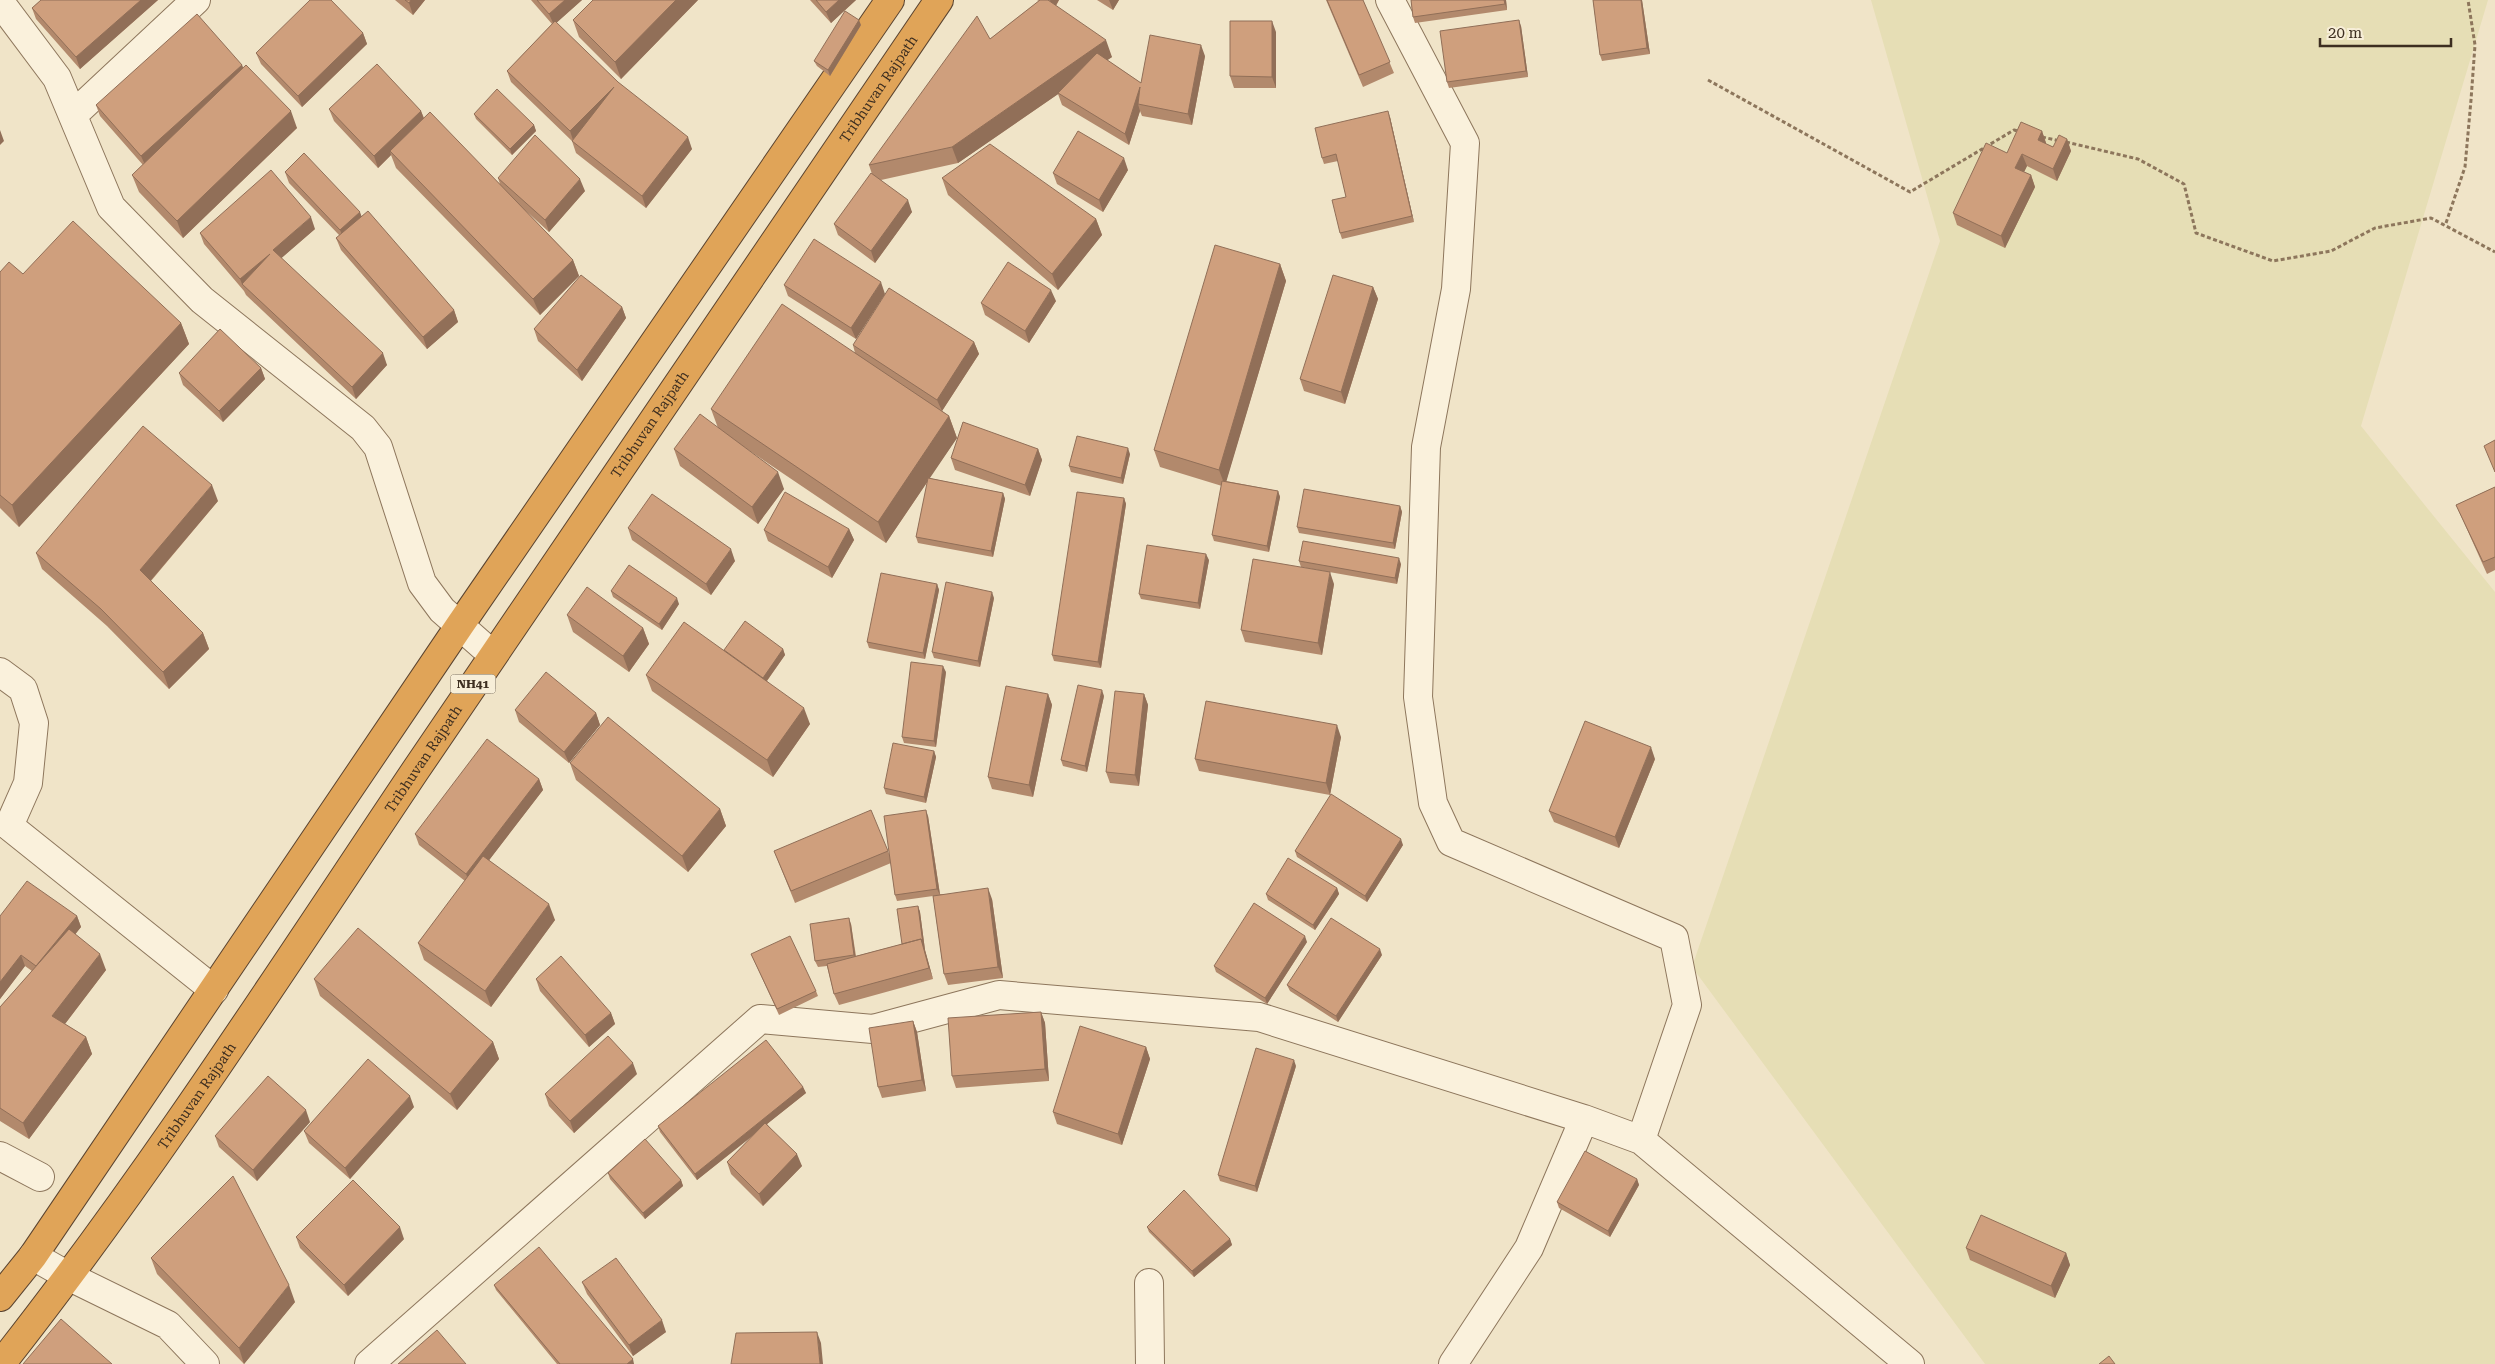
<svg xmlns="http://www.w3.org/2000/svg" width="2495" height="1364" viewBox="0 0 2495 1364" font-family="'Roboto Serif',serif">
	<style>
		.farmland { fill: #e6deb5 }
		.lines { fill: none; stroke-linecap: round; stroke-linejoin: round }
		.minor-casing { stroke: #8d765c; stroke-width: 30 }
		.highway-casing { stroke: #5b4430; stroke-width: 30 }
		.path { stroke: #8d765c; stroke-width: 3; stroke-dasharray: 4 2.5; stroke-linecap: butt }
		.minor { stroke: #faf1dc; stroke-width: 28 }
		.highway { stroke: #e0a458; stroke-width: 28 }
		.wall { fill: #b2896c }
		.shaded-wall { fill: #916f58 }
		.building { fill: #cf9f7d; stroke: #916f58 }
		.labels { text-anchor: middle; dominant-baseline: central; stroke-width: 5; stroke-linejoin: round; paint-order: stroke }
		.shield { fill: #f7eed8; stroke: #756857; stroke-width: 1 }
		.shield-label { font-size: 12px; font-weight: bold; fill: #3d2e20 }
		.street-label { font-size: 14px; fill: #3d2e20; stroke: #f7eed8 }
	</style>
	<rect width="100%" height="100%" fill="#f0e4c8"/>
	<path class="farmland" d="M1871,0h617l-127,426 134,166v772h-510l-293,-397 248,-726z"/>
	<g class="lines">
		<g class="minor-casing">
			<path id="minor" d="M1390,0l75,143 -9,146 -30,158 -8,250 15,106 18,39 223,96 13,67 -46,135
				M0,2l57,76 54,129 91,93 161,128 15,19 44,136 20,27 51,45
				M73,115l123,-115
				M0,672l23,17 11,34 -6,60 -19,43 205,164
				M0,1156l40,21
				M33,1256l37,21 98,48 37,39
				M1149,1283l1,81
				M369,1364l391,-345 113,10 126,-34 260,22 325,102 57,21 269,224
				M1453,1364l76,-116 55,-129"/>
		</g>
		<g class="highway-casing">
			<g id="highway">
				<path d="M0,1297l33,-41 427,-631 430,-625"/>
				<path id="s1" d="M1,1364c149,-189 280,-393 414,-593 173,-258 349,-514 524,-771"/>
			</g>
		</g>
		<path class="path" d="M1708,80l202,112 104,-62 7,2
			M2042,137l18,4
			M2066,142l72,17 46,25 12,49 77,28 58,-10 44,-23 56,-10 64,34
			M2446,223l19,-56 6,-67 4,-55 -7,-45"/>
		<use href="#minor" class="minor"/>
		<use href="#highway" class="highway"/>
	</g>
	<path class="wall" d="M41,0h117l-78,69 -44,-50 -4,-11z
		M395,0h30l-12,15z
		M531,0h51l-26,23 62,59 74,67 -46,59 -70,-55 -4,-12 -61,-59 -4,-11 45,-47z
		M593,0h105l-77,79 -42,-42 -6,-17z
		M810,0h46l-25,23z
		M1037,0h22l-3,6 56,51 -5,3 34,23 64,-27 -13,69 -50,-9 -2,-5 -11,34 -67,-40 -4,-11 -100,69 -77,17 31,32 -37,51 -37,-28 -4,-11 38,-50 -3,-9 121,-126 49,-38z
		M1097,0h22l-6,10z
		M1326,0h37l31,73 -31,14z
		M1411,0h95l1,10 -92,13 -2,-6z
		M1593,0h49l8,54 -48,7 -2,-6z
		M861,25l-31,51 -13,-10 -3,-5z
		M1521,26l7,51 -79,11 -2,-6z
		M1276,32v56h-42l-4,-12z
		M363,33l4,11 -65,63 -41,-43 -5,-11z
		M242,65l1,3 54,60 -114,110 -44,-46 -7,-17 11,-10 -43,-49 -4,-11z
		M329,109l92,2 3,7 76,66 -2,-6 87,13 -36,41 -24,-22 48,50 6,16 -39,39 -144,-147 -5,-13 -13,13 -44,-47z
		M474,114l60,11 2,6 -24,24 -36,-36z
		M1390,117l24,105 -72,17 -2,-6 6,-36 -8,-36 -14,3 -2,-6z
		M2042,131l4,12v1l7,3 14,-8 4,12 -14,30 -30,-15 -3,6 7,3 4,12 -30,61 -48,-23 -4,-12 54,-60z
		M1128,170l-25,42 -46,-28 -4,-11z
		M285,172l77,45 92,93 4,12 -31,27 -86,-99 -5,-12 4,-2 -51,-53z
		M942,178l154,41 6,16 -44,55 -110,-95z
		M315,229l-34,29 106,107 -31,34 -110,-104 -2,-4 -40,-47 -4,-11z
		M1280,264l6,17 -60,200 52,10 2,6 -11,55 -55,-11 -2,-6 10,-49 -62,-19 -6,-17z
		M0,272l23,2 158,49 8,21 -170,183 -19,-19z
		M784,285l101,9 -29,45 -68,-43z
		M1373,287l5,12 -33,105 -41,-13 -4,-12z
		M1056,301l-27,42 -44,-28 -4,-12z
		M622,307l4,11 -44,63 -44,-40 -4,-12z
		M974,342l5,12 -37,57 7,5 8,22 -28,40 74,15 2,6 -12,58 -75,-14 -2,-6 12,-56 -42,62 -145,-98 43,44 -26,35 -78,-58 -6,-17 44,-21 -7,-19 144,-56 -2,-8z
		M261,368l4,11 -42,43 -40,-37 -4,-12z
		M1038,449l4,11 -12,36 -75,-26 -4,-12z
		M1130,454l-7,30 -52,-12 -2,-6z
		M2495,487v83l-8,4 -26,-58 -5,-11z
		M1124,498l2,6 -25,164 -47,-7 -2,-6z
		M218,501l-67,80 52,52 6,16 -40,40 -62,-63 -65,-57 -6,-16z
		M1400,506l2,6 -7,37 -96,-16 -2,-6z
		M628,528l107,33 -24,34 -79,-55z
		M849,529l5,11 -22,38 -64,-37 -4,-11z
		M1209,560l-9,49 -59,-10 -2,-5z
		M1299,561l102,3 -4,20 -96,-17z
		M937,584l2,6 -14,69 -56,-11 -2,-6z
		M1334,584l-12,71 -77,-13 -4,-12z
		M611,591l68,13 -17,26 -49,-33z
		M994,598l-14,69 -46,-9 -2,-6z
		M567,615l76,13 6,16 -20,28 -56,-40z
		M783,649l2,6 -18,26 43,43 -37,53 -121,-86 -6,-16 78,-25z
		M946,672l-10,75 -32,-4 -2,-6z
		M1048,694l4,11 -19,92 -41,-8 -4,-12z
		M1144,694l4,11 -9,81 -29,-3 -4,-11z
		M1104,696l-17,76 -24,-6 -2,-6z
		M515,710l81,3 4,12 -31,38 -50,-41z
		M1341,737l-11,58 -131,-24 -4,-12z
		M934,751l2,6 -10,46 -40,-9 -2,-6z
		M1655,759l-36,89 -65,-26 -5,-11z
		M570,763l150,46 6,17 -38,46 -112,-92z
		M539,779l4,11 -54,70 66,60 -64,87 -67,-47 -6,-17 47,-62 -46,-36 -4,-11z
		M928,816l12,78 52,5 11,79 -55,7 -4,-11 -11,-78 -36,5 -2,-6 -4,-32 -96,40 -21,-52h114l2,5z
		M1403,845l-36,57 -70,-45 -2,-6z
		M1337,888l2,6 -24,36 -47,-30 -2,-6z
		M918,906l2,6 5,38 8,29 -94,26 -5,-11 -7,-28 -9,1 -3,-6 36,-37 5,32 46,-12z
		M0,916h77l4,11 -6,7 31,36 -41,54 21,13 6,17 -63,85 -29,-18v-114l32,-36 -7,-5 -25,33z
		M1307,942l-40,62 -51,-32 -2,-6z
		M751,954l65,37 2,5 -39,19z
		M1382,955l-44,67 -48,-31 -3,-6z
		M314,979l179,63 6,17 -42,51 -137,-114z
		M536,979l75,34 4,11 -26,23 -49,-56z
		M1041,1012l4,11 4,58 -93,7 -4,-12z
		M913,1021l4,11 9,59 -44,7 -4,-11z
		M1146,1047l4,12 -28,86 -65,-21 -4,-12z
		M1296,1066l-39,126 -37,-11 -2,-6z
		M637,1074l-63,59 -25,-27 -4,-12z
		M803,1087l3,6 -39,31 35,42 -39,40 -32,-32 -4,-12 28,-28 -58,46 -37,-48 -2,-6z
		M414,1107l-64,72 -41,-36 -5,-12z
		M310,1122l-53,59 -38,-34 -4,-11z
		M608,1173l73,7 2,6 -38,33 -35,-40z
		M1637,1179l2,6 -29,52 -51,-29 -2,-6z
		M1147,1227l83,12 2,6 -38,32 -45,-45z
		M296,1237l108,2 -56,57 -48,-48z
		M1966,1248l100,5 4,12 -15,33 -85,-38z
		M151,1258l144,44 -51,62 -87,-90z
		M582,1282l84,50 -33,24 -46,-62z
		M494,1285l140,79h-77l-61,-74z"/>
	<path class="shaded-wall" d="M141,0h17l-78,69 -4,-12z
		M411,0h14l-12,15 -4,-12z
		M565,0h17l-28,25 -5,-11z
		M676,0h22l-77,79 -6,-17z
		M839,0h17l-25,23 -5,-11z
		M1050,0h9l-6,10z
		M1109,0h10l-6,10z
		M1504,0h2l1,10 -2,-6z
		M1641,0h1l8,54 -3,-6z
		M859,20l2,5 -31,51 -2,-6z
		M1519,20l2,6 7,51 -2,-6z
		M1272,21l4,11v56l-4,-11z
		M363,33l4,11 -65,63 -4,-11z
		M1106,40l6,17 -154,106 -6,-16z
		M1201,45l4,11 -13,69 -4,-11z
		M242,65l4,11 -100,91 -5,-11z
		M614,87l-40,56 -4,-12z
		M1140,87l-2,17 2,7 -11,34 -4,-11z
		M291,111l6,17 -114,110 -6,-17z
		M421,111l4,11 -35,29 1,4 -13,13 -4,-12z
		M1388,111l2,6 24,105 -2,-6z
		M534,125l2,6 -24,24 -2,-6z
		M0,130l4,11 -4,4z
		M2042,131l4,12 -4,9 -4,-12z
		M688,137l4,12 -46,59 -4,-12z
		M2067,139l4,12 -14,30 -4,-12z
		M2022,154l5,12 -7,14 -5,-12z
		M1124,158l4,12 -25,42 -4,-12z
		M2031,175l4,12 -30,61 -4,-12z
		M580,179l5,12 -36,41 -4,-12z
		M908,200l4,12 -37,51 -4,-12z
		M360,212l4,11 -19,18 -5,-11z
		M311,217l4,12 -38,33 -4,-12z
		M1096,219l6,16 -44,55 -6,-16z
		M270,254l-28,30 -2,-5z
		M573,260l6,16 -39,39 -7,-16z
		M1280,264l6,17 -61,205 -6,-16z
		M881,282l4,12 -29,45 -5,-11z
		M1373,287l5,12 -33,105 -4,-12z
		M1051,290l5,11 -27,42 -4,-12z
		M622,307l4,11 -44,63 -5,-11z
		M454,310l4,12 -31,27 -4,-12z
		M181,323l8,21 -170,183 -7,-22z
		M974,342l5,12 -37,57 -5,-11z
		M383,353l4,12 -31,34 -4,-12z
		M261,368l4,11 -42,43 -4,-11z
		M949,416l8,22 -71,105 -8,-21z
		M1128,448l2,6 -7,30 -2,-6z
		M1038,449l4,11 -12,36 -5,-11z
		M778,472l6,17 -26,35 -6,-17z
		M212,485l6,16 -72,85 -6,-16z
		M1278,491l2,6 -11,55 -2,-6z
		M1003,493l2,6 -12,58 -2,-6z
		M1124,498l2,6 -25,164 -3,-6z
		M1400,506l2,6 -7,37 -2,-6z
		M849,529l5,11 -22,38 -4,-11z
		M731,549l4,12 -24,34 -5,-11z
		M1206,554l3,6 -9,49 -2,-6z
		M1399,558l2,6 -4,20 -2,-6z
		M1330,572l4,12 -12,71 -4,-12z
		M937,584l2,6 -14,69 -2,-6z
		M992,592l2,6 -14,69 -2,-6z
		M677,598l2,6 -17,26 -3,-6z
		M643,628l6,16 -20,28 -6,-16z
		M203,633l6,16 -40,40 -6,-17z
		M783,649l2,6 -24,34 -2,-6z
		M943,666l3,6 -10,75 -2,-6z
		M1102,690l2,6 -17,76 -2,-6z
		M1048,694l4,11 -19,92 -4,-12z
		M1144,694l4,11 -9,81 -4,-11z
		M804,708l6,16 -37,53 -6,-17z
		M596,713l4,12 -31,38 -5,-11z
		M1337,725l4,12 -11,58 -4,-12z
		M1651,747l4,12 -36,89 -4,-11z
		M934,751l2,6 -10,46 -2,-6z
		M539,779l4,11 -73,95 -4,-11z
		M720,809l6,17 -38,46 -6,-16z
		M926,810l2,6 12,79 -3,-6z
		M1401,839l2,6 -36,57 -2,-6z
		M988,888l4,11 11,79 -5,-11z
		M1337,888l2,6 -24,36 -2,-5z
		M549,904l6,16 -64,87 -6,-16z
		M918,906l2,6 5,38 8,29 -4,-11 -8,-29z
		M77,916l4,11 -40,51 -5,-12z
		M849,918l2,6 5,37 -2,-6z
		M1305,936l2,6 -40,62 -2,-6z
		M1380,949l2,6 -44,67 -2,-6z
		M100,954l6,16 -48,63 -6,-17z
		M21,955l4,11 -25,33v-17z
		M1041,1012l4,11 4,58 -4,-12z
		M611,1013l4,11 -26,23 -4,-12z
		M913,1021l4,11 9,59 -4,-11z
		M86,1037l6,17 -63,85 -6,-16z
		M493,1042l6,17 -42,51 -7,-16z
		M1146,1047l4,12 -28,86 -4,-11z
		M1294,1060l2,6 -39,126 -2,-6z
		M633,1063l4,11 -63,59 -4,-12z
		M803,1087l3,6 -109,87 -2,-6z
		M410,1096l4,11 -64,72 -5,-11z
		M306,1110l4,12 -53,59 -4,-11z
		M797,1154l5,12 -39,40 -4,-12z
		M1637,1179l2,6 -29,52 -2,-6z
		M681,1180l2,6 -38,33 -2,-6z
		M400,1227l4,12 -56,57 -4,-11z
		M1230,1239l2,6 -38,32 -2,-6z
		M2066,1253l4,12 -15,33 -4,-12z
		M289,1285l6,17 -51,62 -5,-16z
		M662,1320l4,12 -33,24 -4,-11z
		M817,1332l4,11 2,21h-3z
		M633,1359l1,5h-7z"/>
	<path class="building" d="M41,0h100l-65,57 -44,-49z
		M310,0h21l32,33 -65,63 -42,-43z
		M405,0h6l-2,3z
		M537,0h28l-16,14z
		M593,0h83l-61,62 -42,-42z
		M816,0h23l-13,12z
		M1040,0h8l58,40 -154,107 -83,18 108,-149 13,23z
		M1327,0h36l27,62 -31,13z
		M1411,0h93l1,4 -92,13z
		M1593,0h48l6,48 -47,7z
		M845,11l14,9 -31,50 -14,-9z
		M197,14l45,51 -101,91 -45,-51z
		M1519,20l7,51 -79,11 -7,-51z
		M555,21l63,61 70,55 -46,59 -70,-55 42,-54 -44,44 -63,-60z
		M1230,21h42v56l-42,-1z
		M1150,35l51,10 -13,69 -50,-10 2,-17 -15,47 -67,-41 39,-40 44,30z
		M377,64l44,47 -47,45 -45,-47z
		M246,65l45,46 -114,110 -45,-46z
		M497,89l37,36 -24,24 -36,-35z
		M1388,111l24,105 -72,17 -8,-33 14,-3 -10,-43 -14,4 -7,-30z
		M430,112l143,148 -40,39 -143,-148z
		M2021,122l21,9 -4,9 15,7 6,-12 8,4 -14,30 -31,-15 -7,14 16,7 -30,61 -48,-23 33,-70 21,10z
		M1078,131l46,27 -25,42 -46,-27z
		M535,135l45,44 -35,41 -47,-42z
		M990,144l106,75 -44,55 -110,-96z
		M304,153l56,59 -20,18 -55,-58z
		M271,170l40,47 -38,33 110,103 -31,34 -110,-103 28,-30 -30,25 -40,-46z
		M871,173l37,27 -37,51 -37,-27z
		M368,211l86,99 -31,27 -87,-99z
		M73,221l108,102 -169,182 -12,-10v-223l9,-10 14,12z
		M814,239l67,43 -30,46 -67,-43z
		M1215,245l65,19 -61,206 -65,-20z
		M1008,262l43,28 -26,41 -44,-28z
		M581,275l41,32 -45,63 -43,-41z
		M1333,275l40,12 -32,105 -41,-13z
		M889,288l85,54 -37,58 -84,-55z
		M782,304l167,112 -71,106 -167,-113z
		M220,329l41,39 -42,43 -40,-38z
		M700,414l78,58 -26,35 -78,-58z
		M963,422l75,27 -13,36 -74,-27z
		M143,426l69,59 -72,85 63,63 -40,39 -62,-63 -65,-56z
		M1077,436l51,12 -7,30 -52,-12z
		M2495,440v32l-11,-26z
		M928,478l75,15 -12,58 -75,-14z
		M1222,481l56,10 -11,55 -55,-11z
		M2495,487v70l-12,5 -27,-57z
		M1304,489l96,17 -7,37 -96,-16z
		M785,492l64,37 -21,38 -64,-37z
		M1077,492l47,6 -26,164 -46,-7z
		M652,494l79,55 -25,35 -78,-56z
		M1303,541l96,17 -4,20 -96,-17z
		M1147,545l59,9 -8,49 -59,-9z
		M1253,559l77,13 -12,71 -77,-13z
		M629,565l48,33 -18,26 -48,-33z
		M881,573l56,11 -14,69 -56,-11z
		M946,582l46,10 -14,69 -46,-9z
		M587,587l56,41 -20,28 -56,-41z
		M745,621l38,28 -20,29 -39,-28z
		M684,622l120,86 -37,52 -121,-85z
		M911,662l32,4 -9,75 -32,-4z
		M546,672l50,41 -32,39 -49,-42z
		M1078,685l24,5 -17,76 -24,-6z
		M1006,686l42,8 -19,91 -41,-8z
		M1115,691l29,3 -9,81 -29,-3z
		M1206,701l131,24 -11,58 -131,-24z
		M608,717l112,92 -38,47 -112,-93z
		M1585,721l66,26 -36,90 -66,-26z
		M487,739l52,40 -73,95 -51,-40z
		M893,743l41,8 -10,46 -40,-9z
		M1331,794l70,45 -36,57 -70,-45z
		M871,810l17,41 -97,40 -17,-40z
		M926,810l11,79 -42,6 -11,-79z
		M483,856l66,48 -64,87 -67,-48z
		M1288,858l49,30 -24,37 -47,-31z
		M27,881l50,35 -41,50 -15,-11 -21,27v-66z
		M988,888l10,79 -54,7 -11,-78z
		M1254,903l51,33 -40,62 -51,-32z
		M918,906l5,38 -2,-5 -19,5 -5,-35z
		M849,918l5,37 -39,6 -5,-37z
		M1331,918l49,31 -44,67 -49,-31z
		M358,928l135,114 -43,52 -136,-115z
		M69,929l31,25 -48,62 34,21 -63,86 -23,-15v-101z
		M790,936l26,55 -39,18 -26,-55z
		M921,939l8,29 -95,26 -7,-30z
		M561,956l50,57 -26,22 -49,-56z
		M1041,1012l4,57 -93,7 -4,-58z
		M913,1021l9,59 -44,7 -9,-59z
		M1080,1026l66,21 -28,87 -65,-22z
		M608,1036l25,27 -63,58 -25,-27z
		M766,1040l37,47 -108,87 -37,-48z
		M1256,1048l38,12 -39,126 -37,-11z
		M368,1059l42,37 -65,72 -41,-37z
		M268,1076l38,34 -53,60 -38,-34z
		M765,1123l32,31 -38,40 -32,-32z
		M645,1139l36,41 -38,33 -35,-40z
		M1585,1151l52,28 -29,52 -51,-29z
		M233,1176l56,109 -50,63 -88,-90z
		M353,1180l47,47 -56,58 -48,-48z
		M1184,1190l46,49 -38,32 -45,-44z
		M1981,1215l85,38 -15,33 -85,-38z
		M539,1247l94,112 -6,5h-67l-66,-79z
		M616,1258l46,62 -33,25 -47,-63z
		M61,1319l51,45h-89z
		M437,1330l29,34h-68z
		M817,1332l3,32h-89l5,-31z
		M2109,1356l6,8h-16z"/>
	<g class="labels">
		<rect class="shield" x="450.5" y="674.5" width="45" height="19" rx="4"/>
		<g class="shield-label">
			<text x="473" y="684">NH41</text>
		</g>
		<g class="street-label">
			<text stroke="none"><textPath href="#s1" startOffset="1548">Tribhuvan Rajpath</textPath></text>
			<text stroke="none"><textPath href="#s1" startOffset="1142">Tribhuvan Rajpath</textPath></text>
			<text stroke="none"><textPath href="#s1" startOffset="738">Tribhuvan Rajpath</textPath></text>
			<text stroke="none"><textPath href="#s1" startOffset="332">Tribhuvan Rajpath</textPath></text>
		</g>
	</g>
	<path d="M2320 38v8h131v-8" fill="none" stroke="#3d2e20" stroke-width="2.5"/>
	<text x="2328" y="38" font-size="15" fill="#3d2e20" stroke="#f7eed8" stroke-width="4" paint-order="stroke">20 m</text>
</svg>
